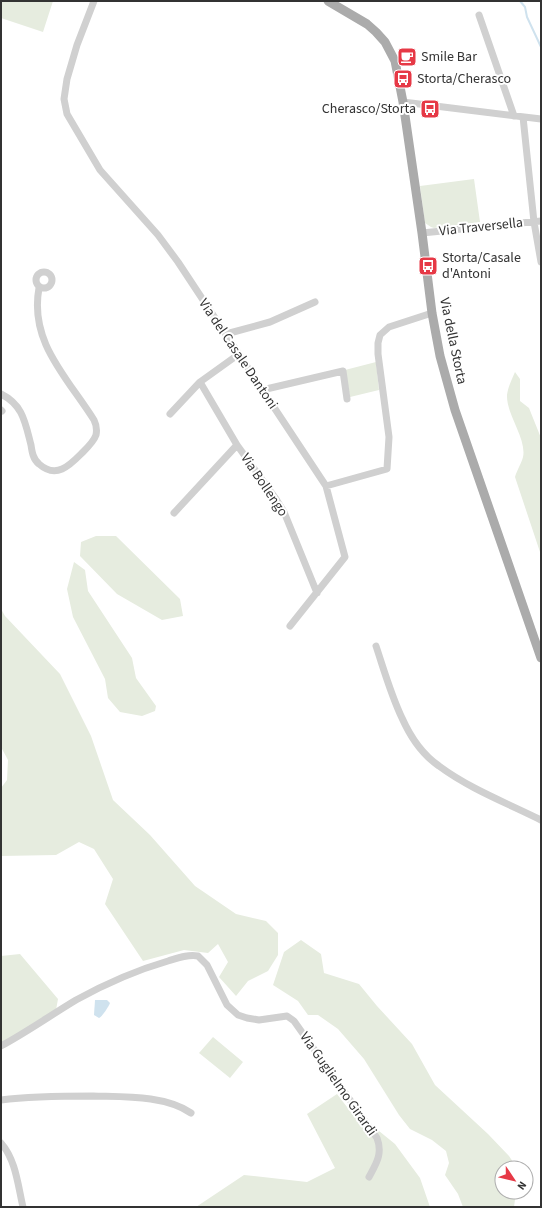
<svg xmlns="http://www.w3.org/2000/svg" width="542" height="1208" viewBox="0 0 542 1208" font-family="'Source Sans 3',sans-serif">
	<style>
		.green { fill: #e6ecdf }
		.water { fill: #cfe2ee }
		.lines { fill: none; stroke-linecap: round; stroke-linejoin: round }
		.stream { stroke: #cfe2ee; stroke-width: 2 }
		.minor { stroke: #d0d0d0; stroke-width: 7 }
		.major { stroke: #ababab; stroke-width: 9 }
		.labels { text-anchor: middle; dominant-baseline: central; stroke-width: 4; stroke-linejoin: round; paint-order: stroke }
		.poi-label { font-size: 14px; fill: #333; stroke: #fff; text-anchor: start }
		.street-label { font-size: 14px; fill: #333; stroke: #fff }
	</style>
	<rect width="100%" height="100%" fill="#fff"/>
	<path class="green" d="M1,1h52l-10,31 -42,-14z
		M474,179l6,43 -46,6 -3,-1 -6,-4 -5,-37z
		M376,362l3,28 -29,7 -5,-27z
		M515,372l5,7v22l9,7 12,30v117l-26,-78c2,-7 7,-15 8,-20 4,-18 -17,-43 -16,-62 1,-8 5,-16 8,-23z
		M96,536h20l64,63 3,17 -21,4 -45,-26 -37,-38 1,-14z
		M74,562l11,8 3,21 44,67 4,20 20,28 -1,5 -13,5 -22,-4 -12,-14 -3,-19 -32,-62 -6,-28z
		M1,609l4,7 55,58 31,62 22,64 37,35 45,51 41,28 30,7 12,12v22l-10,16 -20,10 -12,15 -17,-19 9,-15 -10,-18 -10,9 -24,-3 -41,11 -38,-57 8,-25 -19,-30 -15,-7 -23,13 -55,1v-68l6,-8 1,-20 -7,-13z
		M301,940l20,14 3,19 35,11 18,22 35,38 23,41 53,49 21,22 8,12h-15v24h14l-2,15h-51l-5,-13 -13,-19 4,-12 -3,-12 -14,-11 -22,-11 -11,-14 -35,-56 -26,-30 -20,-14h-10l-10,-14 -25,-16 11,-33z
		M20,954l38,45 -2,11 -55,34v-88z
		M213,1037l30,25 -13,16 -31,-25z
		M337,1094l30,39 12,-2 16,13 25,34 10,29h-234l48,-32 63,7 28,-14 -28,-54z"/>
	<path class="water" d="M95,1000h12l3,3c-1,3 -8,14 -11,15l-5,-3z"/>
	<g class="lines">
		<path class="stream" d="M520,1l5,6 2,10 14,30"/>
		<path class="minor" d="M94,1l-17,44 -10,34 -3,20 3,15 33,56 58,65 20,27 148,224 61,-17 2,-32 -11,-83v-11l2,-8 9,-8 43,-14
			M479,15l35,101
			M403,102l138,17
			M523,117l11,105 7,40
			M422,233l119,-12
			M36 280a8 8 0 1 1 16 0a8 8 0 1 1-16 0Z
			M226,334l44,-12 45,-20
			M200,382l37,63 39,54 8,13 33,81
			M262,390l81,-19 4,28
			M1,394c22,11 24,28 30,51 1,7 2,14 8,19 18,16 32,0 44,-12 5,-5 11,-11 13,-17 1,-5 0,-11 -2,-15 -27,-43 -65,-78 -55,-132
			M1,410l1,1
			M170,414l30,-32 39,-28
			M174,513l63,-68
			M290,626l55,-69 -19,-71
			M376,646c8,24 15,49 26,72 8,18 21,37 37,48 31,23 68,37 102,54
			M1,1046c26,-14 50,-31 75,-46 29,-16 61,-30 92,-39 10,-3 20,-7 30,-5l9,9 20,40 11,10 9,3 12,2 28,-4 7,5 83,117c6,16 -1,26 -8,39
			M1,1100c31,-4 61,-4 92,-4 30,1 72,-1 98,17
			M1,1143c15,17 17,43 22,64"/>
		<path class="major" d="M328,1l39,23 9,8 9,10 10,19 8,41 19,131 10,80 8,43 15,54 86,248"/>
	</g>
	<defs>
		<g id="cafe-square" transform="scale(1)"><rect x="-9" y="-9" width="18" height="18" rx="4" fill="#e63946" stroke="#fff"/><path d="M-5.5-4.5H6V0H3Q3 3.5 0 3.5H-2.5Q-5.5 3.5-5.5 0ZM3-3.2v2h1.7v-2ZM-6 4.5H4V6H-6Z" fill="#fff"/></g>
		<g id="bus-square" transform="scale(1)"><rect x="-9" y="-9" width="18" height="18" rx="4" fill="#e63946" stroke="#fff"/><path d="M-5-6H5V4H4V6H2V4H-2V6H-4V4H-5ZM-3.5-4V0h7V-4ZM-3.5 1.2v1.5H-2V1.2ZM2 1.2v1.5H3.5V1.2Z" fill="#fff"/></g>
	</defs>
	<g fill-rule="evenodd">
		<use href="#cafe-square" x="407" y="57"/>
		<use href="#bus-square" x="403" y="79"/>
		<use href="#bus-square" x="430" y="109"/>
		<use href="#bus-square" x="428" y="266"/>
	</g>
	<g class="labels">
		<g class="poi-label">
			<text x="421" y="57">Smile Bar</text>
			<text x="417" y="79">Storta/Cherasco</text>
			<text x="416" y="109" text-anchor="end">Cherasco/Storta</text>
			<text x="442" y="258">Storta/Casale<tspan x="442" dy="16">d'Antoni</tspan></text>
		</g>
		<g class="street-label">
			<text transform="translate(481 227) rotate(-6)">Via Traversella</text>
			<text transform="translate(453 341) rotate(78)">Via della Storta</text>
			<text transform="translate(238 354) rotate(56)">Via del Casale Dantoni</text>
			<text transform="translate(264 485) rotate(56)">Via Bollengo</text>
			<text transform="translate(338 1084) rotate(55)">Via Guglielmo Girardi</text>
		</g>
	</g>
	<rect width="542" height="1208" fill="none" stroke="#333333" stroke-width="4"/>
	<g transform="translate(514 1180) rotate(125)"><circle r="19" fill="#ffffff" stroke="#adadad"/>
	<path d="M0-3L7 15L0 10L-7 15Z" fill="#e63946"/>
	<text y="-6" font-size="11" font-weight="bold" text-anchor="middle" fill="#333333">N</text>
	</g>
</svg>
